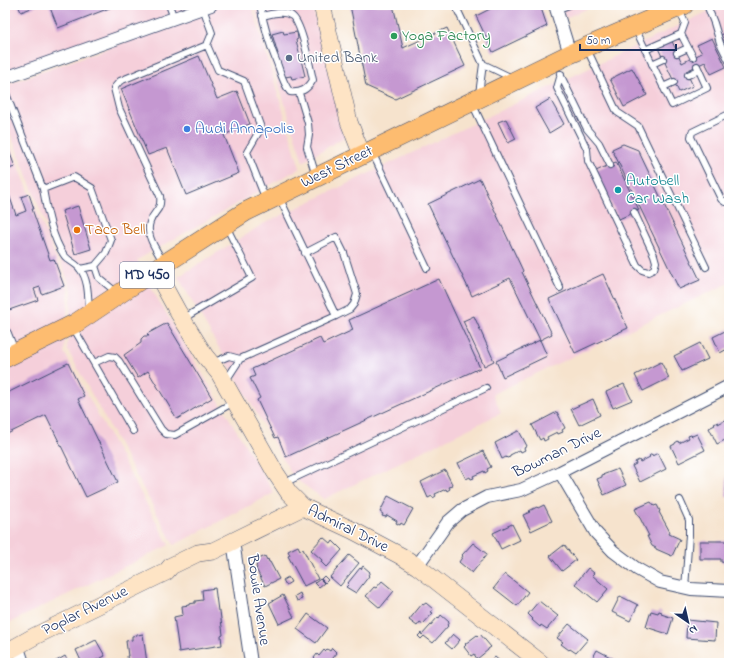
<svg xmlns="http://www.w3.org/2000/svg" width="734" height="668" viewBox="0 0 734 668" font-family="'Indie Flower',sans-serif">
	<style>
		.built { fill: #f5cfda }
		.building { fill: #c598d1 }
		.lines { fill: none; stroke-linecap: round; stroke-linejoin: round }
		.lane-casing { stroke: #3c4a6f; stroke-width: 8 }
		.street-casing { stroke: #3c4a6f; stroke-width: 14 }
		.secondary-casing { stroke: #3c4a6f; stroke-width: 18 }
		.primary-casing { stroke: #3c4a6f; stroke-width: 20 }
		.lane { stroke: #fff; stroke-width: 6 }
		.street { stroke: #fff; stroke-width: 12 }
		.secondary { stroke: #fee4c5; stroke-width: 17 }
		.primary { stroke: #fdbc6f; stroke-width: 19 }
		.leisure-dot { fill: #2e9e5b; stroke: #fff; stroke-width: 1.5 }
		.service-dot { fill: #5c6f8a; stroke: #fff; stroke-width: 1.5 }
		.shop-dot { fill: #3f7fe0; stroke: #fff; stroke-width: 1.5 }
		.culture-dot { fill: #0f9aa8; stroke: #fff; stroke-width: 1.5 }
		.food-dot { fill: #e8710a; stroke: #fff; stroke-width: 1.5 }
		.labels { text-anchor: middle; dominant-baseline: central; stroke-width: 3; stroke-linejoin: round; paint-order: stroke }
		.shield { fill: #fff; stroke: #5f6d8e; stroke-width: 1 }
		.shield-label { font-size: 15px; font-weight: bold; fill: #1b2f5e }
		.leisure-label { font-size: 16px; fill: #27864d; stroke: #fff; text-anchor: start }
		.service-label { font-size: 16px; fill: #4e5e75; stroke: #fff; text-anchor: start }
		.shop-label { font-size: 16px; fill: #366cbe; stroke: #fff; text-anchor: start }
		.street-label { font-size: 16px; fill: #1b2f5e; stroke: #fff }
		.culture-label { font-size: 16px; fill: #0d838f; stroke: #fff; text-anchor: start }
		.food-label { font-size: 16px; fill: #c56008; stroke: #fff; text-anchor: start }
	</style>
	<rect width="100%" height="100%" fill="#fff"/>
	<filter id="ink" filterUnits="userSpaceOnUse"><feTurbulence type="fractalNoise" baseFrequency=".025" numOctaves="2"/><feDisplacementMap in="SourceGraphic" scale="8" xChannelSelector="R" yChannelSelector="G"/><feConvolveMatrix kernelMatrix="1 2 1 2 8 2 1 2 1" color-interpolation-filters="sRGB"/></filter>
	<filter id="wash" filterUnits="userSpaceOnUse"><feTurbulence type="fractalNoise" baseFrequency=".012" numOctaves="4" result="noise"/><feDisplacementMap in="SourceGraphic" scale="16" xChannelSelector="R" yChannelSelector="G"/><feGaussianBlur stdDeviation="0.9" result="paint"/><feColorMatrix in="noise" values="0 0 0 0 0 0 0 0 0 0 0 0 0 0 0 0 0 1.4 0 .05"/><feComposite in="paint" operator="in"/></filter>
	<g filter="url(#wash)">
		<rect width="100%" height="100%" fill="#f6e3cd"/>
		<path class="built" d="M5,5h247l48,163 -163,92 17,33 120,200 -100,52 -107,-196 5,-58 -67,-171v-35l209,-75 -209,65z
			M254,5h58l34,131 -43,26z
			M562,5h34l-31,13z
			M729,7v276l-236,111 8,19 -177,86 -30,-21 -116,-201 85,-53 446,-213z
			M5,132l64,158 -5,62 105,193 -164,80v-281l8,-3 -8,-20z"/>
		<g id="blocks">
			<path class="building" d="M18,5h21l-18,7z
				M49,5h62l1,2 -54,21z
				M350,5h43l10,43 44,-20 18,38 -70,33 -29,-13z
				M498,5h42l7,21 -54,26 -17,-36z
				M283,31l1,3 13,-2 1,7 -2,1 9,36 -13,3 -1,-3 -6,1 -5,-15 -1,1 -3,-8 2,-1 -6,-20z
				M729,31v21l-8,-17z
				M712,38l14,29 -15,7 -6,-12 -19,9 7,15 -14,6 -22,-46 14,-7 11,24 20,-10 -5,-8z
				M199,56l18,43 20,-8 13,33 -26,11 15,38 -53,22 -19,-47 -19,7 -27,-66z
				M632,68l15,27 -23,12 -14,-28z
				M550,99l14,25 -15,9 -14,-25z
				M506,119l10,20 -8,4 -10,-21z
				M5,140l10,27 -10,3z
				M623,144l15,6 62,130 -21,9 -67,-140z
				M616,162l23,48 -20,9 -23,-48z
				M480,179l43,92 -1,1 30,62 -12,6 -30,-62 -38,18 -44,-92z
				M5,183l11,32 10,-4 -5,-14 8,-3 5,15h-2l18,51 4,-1 10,27 -22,8 -2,-7 -6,2 4,11 -29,10 -4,-11z
				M78,206l13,43 -16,5 -13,-43z
				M603,274l25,54 -53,25 -26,-54z
				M439,279l41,89 -194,89 -8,-20 -3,1 -18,-38 3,-2 -10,-20 5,-2 -3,-7 68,-31 3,6 30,-14 -4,-10z
				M474,316l20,45 -10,5 -21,-45z
				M167,323l45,75 -35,21 -29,-48 -10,7 -14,-23 17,-12v-4l3,-3h5l-2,-2z
				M729,329v19l-9,5 -7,-16z
				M540,340l7,16 -44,21 -7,-16z
				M700,343l8,16 -26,12 -8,-15z
				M661,362l8,16 -26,13 -8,-16z
				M68,363l16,33 -6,3 40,83 -32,15 -40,-82 -41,20v-41z
				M624,384l8,16 -19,8 -7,-16z
				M593,399l7,16 -21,10 -8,-16z
				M557,412l8,16 -3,2 1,2 -5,2 -1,-2 -10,5 1,2 -4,2 -1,-3 -3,2 -8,-15z
				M729,418v20l-12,6 -8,-16 6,-3 -1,-1 4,-2v2z
				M518,431h1l8,15 -3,2 1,2 -4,2 -1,-2 -10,5v2l-3,1 -1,-1 -4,2 -7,-16z
				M697,434l8,16 -26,13 -8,-17 4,-2v-1l3,-2 1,2 10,-5 -1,-2 3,-1 1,1z
				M483,451l8,16 -4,2 1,2 -3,2 -1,-2 -11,5 1,2 -3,1 -1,-2 -4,2 -8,-16z
				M658,453l8,16 -26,13 -8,-16 4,-2 -1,-2 4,-2 1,2 10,-5 -1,-1 3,-2v2z
				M618,469l8,16 -22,10 -7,-16 5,-2v-2l3,-1z
				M445,470l8,16 -4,1 1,2 -3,2 -1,-2 -11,5 1,2 -3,2 -1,-2 -4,2 -7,-16z
				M727,475h2v22h-3z
				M388,496l25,13 -9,16 -3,-2 -1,2 -4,-2 1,-2 -10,-6 -1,2 -4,-1 1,-2 -3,-2z
				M651,502l3,4 3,-1 3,6 -1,1 11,20 -1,2 11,5 -8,17 -16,-7v-1l-4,-2 -5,-10h2l-9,-18 -1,-1 -4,-8z
				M544,505l8,16 -21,10 -8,-16 7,-3 -1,-1 8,-4 1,1z
				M512,524l8,16 -19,9 -8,-16z
				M323,537l8,7 2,-3 9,9 -14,16v-1l-2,2 -5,-5 1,-2 -11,-10z
				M700,541h28v22l-7,-1v-3h-21z
				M473,543l14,11 -15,19 -13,-11 4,-6 -1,-1z
				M564,545l12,15 -14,11 -12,-15z
				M298,546l2,4 3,-1 15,30 -14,7 -16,-30 2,-1 -2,-4z
				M349,555l10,8 -19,23 -10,-9z
				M265,556l2,4 1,-1 1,3h1l9,17 -14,7 -9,-17 1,-1 -1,-2 1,-1 -2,-4z
				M363,566l7,6 -2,3 1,1 -13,17 -10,-6 3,-3 -1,-1 12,-15 1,1z
				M588,568l6,5 -2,2 16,14 -11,13 -22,-18z
				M505,574l23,18 -11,14 -23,-18z
				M324,576l4,4 -3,3 -4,-4z
				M288,577l3,5 -5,3 -3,-5z
				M320,579l4,4 -5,4 -4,-4z
				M382,581l12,10 -14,17 -14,-12 8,-9 2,1z
				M215,588l3,23h2l3,24 -2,1 1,9 -43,7 -5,-35 9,-2 -1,-9 7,-1v-1l6,-1v-2l8,-1 -1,-10z
				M300,593l2,6 -5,2 -2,-5z
				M283,595l11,22 -15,7 -10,-21z
				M620,596l18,9 -8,16 -18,-9z
				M539,601l19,15 -11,13 -6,-4 -1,2 -8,-7 1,-1 -5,-5z
				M426,603l7,6 -2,3 2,1 -10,11 -3,-2 -3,4 -8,-6 13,-16 1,1z
				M651,611l7,2 1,-2 3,1 -1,2 12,4 -5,16 -22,-7z
				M308,614l19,14 -11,15 -19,-14z
				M441,615l8,7 -2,3 1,1 -15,17 -9,-7 -3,3 -3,-3 3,-3 1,2 16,-18 1,1z
				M687,620l29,3 -1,17 -29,-2z
				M569,624l19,15 -12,14 -6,-4 -1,1 -8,-6 2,-2 -6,-4z
				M143,634l4,29h-19l-1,-7h1l-2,-15 6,-1v-4z
				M453,634l7,6 -8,9 -7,-6z
				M480,634l11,13 -3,2v1l-11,9 -3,-5 -3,2 -7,-9 2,-2 -1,-1 12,-9 1,1z
				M96,640l9,16 -12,6 1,1h-12l-6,-13z
				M332,648l5,5 -8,10h-14l1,-1 -2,-2 1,-1 -1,-1 3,-4 2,2 5,-6 1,1 2,-2 3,2z
				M597,650l17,9 8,4h-32z
				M65,656l4,7h-17l8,-4z
				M495,657l7,6h-14z
				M227,659v4h-10v-3z"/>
		</g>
	</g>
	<g filter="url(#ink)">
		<use href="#blocks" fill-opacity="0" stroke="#3c4a6f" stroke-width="1"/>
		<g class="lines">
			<g class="lane-casing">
				<path id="lane" d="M169,5l5,13
					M260,5c4,20 9,39 17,58 4,11 6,20 13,29 11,1 17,-2 23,-12 -3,-13 -11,-57 -21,-64 -8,-6 -20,-2 -30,0
					M707,5l7,18 6,20 9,18
					M203,8l9,25 -5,12 11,25 26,11 17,47 -14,24 19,48
					M679,9l6,14 -4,11
					M556,10l13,-5
					M458,11l25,53 -4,30
					M635,28l37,77 35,-17 -10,-22
					M587,49l30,63 21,14 68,141
					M645,50l36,-16 12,23
					M677,53l11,-5
					M483,64l29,14
					M652,64l11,-5
					M560,74l27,55 12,14 11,22
					M561,74l-4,14 30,61 1,12 49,104 5,5 6,2 6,-3 2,-7 -2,-7 -20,-43
					M688,75l11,-5
					M663,87l11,-5
					M5,91l38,98
					M299,93l9,30 1,12 -2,12 9,29
					M472,103l88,185
					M729,114l-37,18 -1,5 30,62 4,3 4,-1
					M372,152l55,116
					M305,253l31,-16 8,16 13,41 -3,10 -4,5 -14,7
					M163,262c-6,-12 -18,-26 -13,-40 4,-12 12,-11 10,-26l-41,-88 -5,-20 6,-7 87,-36
					M80,269l15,-3
					M89,311c-1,-13 0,-31 -9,-42 -4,-6 -12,-8 -16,-14 -11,-15 -18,-47 -21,-66l31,-12 18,11 19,52 -5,13 -11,13 4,12 17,14
					M184,318l68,-40 -26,-52
					M73,327l60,104
					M240,359l96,-43 -57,-119
					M94,363l15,-7 6,1 4,4 42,68 5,5 9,1 59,-33
					M212,363l17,-7 11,3 -15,23
					M284,483l202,-95
					M680,500l9,20v15l-4,53"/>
			</g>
			<g class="street-casing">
				<path id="street" d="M555,5l15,49
					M5,78l206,-73
					M5,334l8,20
					M560,472l36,61 17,18 24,18 23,13 31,7 38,2
					M233,541l18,122
					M417,566l31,-44 14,-12 25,-13 34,-7 39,-18 169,-86
					M17,645l6,18"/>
			</g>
			<g class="secondary-casing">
				<path id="secondary" d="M322,5l27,117 13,33
					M155,270l23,42 27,44 14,17 56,99 14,21 14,14 49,23 49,26 16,10 124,97
					M5,653l30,-17 131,-64 5,-6 27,-13 15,-2 90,-44"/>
			</g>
			<g class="primary-casing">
				<path id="primary" d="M5,358l71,-35 79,-53 90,-58 325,-158 114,-49"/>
			</g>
			<use href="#lane" class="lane"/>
			<use href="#street" class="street"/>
			<use href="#secondary" class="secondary"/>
			<use href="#primary" class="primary"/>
		</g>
	</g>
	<circle class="leisure-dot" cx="394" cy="36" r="4"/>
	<circle class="service-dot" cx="289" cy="58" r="4"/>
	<circle class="shop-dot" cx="187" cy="129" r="4"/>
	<circle class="culture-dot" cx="618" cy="190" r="4"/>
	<circle class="food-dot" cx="77" cy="230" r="4"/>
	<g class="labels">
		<rect class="shield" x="120" y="262" width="54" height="26" rx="3"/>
		<g class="shield-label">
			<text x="147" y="275">MD 450</text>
		</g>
		<g class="leisure-label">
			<text x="402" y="36">Yoga Factory</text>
		</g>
		<g class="service-label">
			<text x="297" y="58">United Bank</text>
		</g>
		<g class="shop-label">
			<text x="195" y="129">Audi Annapolis</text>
		</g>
		<g class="street-label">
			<text transform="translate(337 167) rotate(-26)">West Street</text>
			<text transform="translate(557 453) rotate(-26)">Bowman Drive</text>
			<text transform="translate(348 529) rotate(26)">Admiral Drive</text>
			<text transform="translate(258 600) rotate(82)">Bowie Avenue</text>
			<text transform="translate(85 611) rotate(-26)">Poplar Avenue</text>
		</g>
		<g class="culture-label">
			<text x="626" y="181">Autobell<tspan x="626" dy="18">Car Wash</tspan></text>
		</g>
		<g class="food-label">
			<text x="85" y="230">Taco Bell</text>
		</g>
	</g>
	<rect width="734" height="668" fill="none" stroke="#fff" stroke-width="20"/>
	<g transform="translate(688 622) rotate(146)" stroke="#ffffff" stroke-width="3" paint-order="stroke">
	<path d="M0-3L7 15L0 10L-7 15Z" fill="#1b2f5e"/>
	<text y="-6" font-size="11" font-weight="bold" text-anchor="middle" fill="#1b2f5e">N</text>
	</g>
	<path d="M580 44v6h96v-6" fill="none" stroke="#1b2f5e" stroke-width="2"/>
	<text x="586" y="44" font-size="12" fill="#1b2f5e" stroke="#ffffff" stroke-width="3" paint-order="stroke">50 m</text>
</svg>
